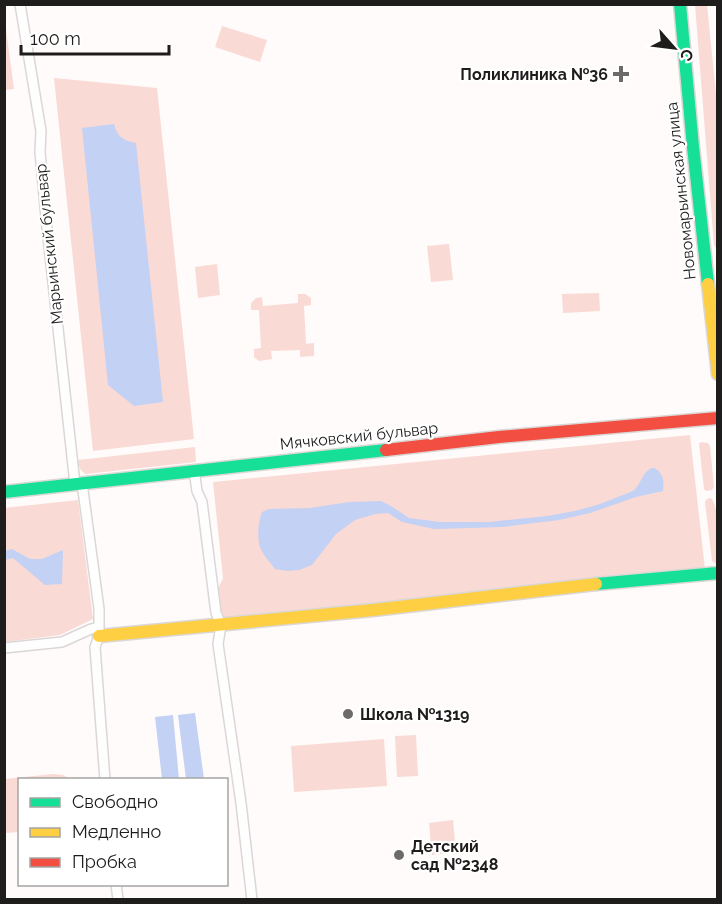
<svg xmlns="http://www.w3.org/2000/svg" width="722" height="904" viewBox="0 0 722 904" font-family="Raleway,sans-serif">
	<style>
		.green { fill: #fadad5 }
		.water { fill: #c2d1f4 }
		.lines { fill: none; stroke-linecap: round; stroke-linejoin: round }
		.street-casing { stroke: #dad7d6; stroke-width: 12 }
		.fast-casing { stroke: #dad7d6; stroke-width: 15 }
		.slow-casing { stroke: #dad7d6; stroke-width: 15 }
		.jam-casing { stroke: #dad7d6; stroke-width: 15 }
		.street { stroke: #fffefe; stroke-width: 9 }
		.fast { stroke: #16e098; stroke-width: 12 }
		.slow { stroke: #ffcf43; stroke-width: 12 }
		.jam { stroke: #f24e42; stroke-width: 12 }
		.poi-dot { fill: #6d6b6a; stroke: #fff; stroke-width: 2 }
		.labels { text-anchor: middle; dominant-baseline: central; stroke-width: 4.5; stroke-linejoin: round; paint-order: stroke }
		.poi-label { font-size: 16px; font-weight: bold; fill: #1f1d1c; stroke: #fff; text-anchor: start }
		.street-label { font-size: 16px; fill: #1f1d1c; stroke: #fff }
	</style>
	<rect width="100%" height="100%" fill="#fefbfa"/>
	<path class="green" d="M695,5h12l11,108 -1,136 -3,-4z
		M4,14l10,75 -9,1h-1z
		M222,26l45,14 -7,22 -45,-15z
		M54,78l103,10 37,351 -101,12z
		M449,244l4,36 -22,2 -4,-36z
		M217,264l3,31 -22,3 -3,-31z
		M599,293l1,18 -37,2 -1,-19z
		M298,294h7l6,4v7l-7,1 2,38 8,-1v13l-14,1v-7l-29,1 1,8 -13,2 -5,-4v-8l7,-1 -2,-38h-8v-7l5,-5 6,-1 1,9 35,-3z
		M690,435l15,134 -481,52 -4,-6 -3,-24 6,-13 -10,-96z
		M701,442l7,1 2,3 4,41 -2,3 -6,1 -2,-2 -5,-45z
		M195,447l1,15 -110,12c-6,-3 -7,-7 -8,-14z
		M711,498c9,9 7,51 7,65l-2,1 -4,-3 -7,-59 2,-3z
		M78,500l15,119 -33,16 -55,7 -1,-134z
		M416,735l2,41 -21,1 -2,-41z
		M384,739l3,47 -93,6 -3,-46z
		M53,774l10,1 7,4 -50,1 -1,52 -14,1v-54z
		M453,820l3,32 -24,3 -3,-32z"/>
	<path class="water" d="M114,124c3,12 9,17 22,19l27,259 -29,4 -26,-21 -26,-257z
		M651,468h4c9,7 9,13 8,23l-27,6 -46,16 -31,7 -57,7 -68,2 -32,-7 -14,-9 -13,1 -20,6 -19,14 -24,31 -13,5 -12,1 -12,-2c-5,-7 -12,-14 -15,-22 -3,-10 -2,-25 2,-35l7,-3 41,-1 39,-6 32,-1 10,5 18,12 31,4h49l58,-6 28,-5 25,-7 33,-13c8,-6 8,-17 18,-23z
		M12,549l18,10h12l21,-9 -1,34 -17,1 -32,-27 -8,2v-9z
		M195,713l9,66h-18l-8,-64z
		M173,715l6,64h-17l-7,-62z"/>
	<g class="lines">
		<g class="street-casing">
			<path id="street" d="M20,4l21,127 -1,21 7,76 28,256
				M194,470l3,21 5,11 14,111 5,12 -3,19 23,159 11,97
				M82,483l17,126v27l-4,11 10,133
				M4,648l58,-6 29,-13 8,-2
				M116,884l2,16"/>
		</g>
		<g class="fast-casing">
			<path id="fast" d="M680,4l13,143 15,137
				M4,492l382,-42
				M596,584l122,-11"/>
		</g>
		<g class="slow-casing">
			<path id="slow" d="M708,284l10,90
				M99,636l274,-26 223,-26"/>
		</g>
		<g class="jam-casing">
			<path id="jam" d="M386,450l113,-13 219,-19"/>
		</g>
		<use href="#street" class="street"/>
		<use href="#fast" class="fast"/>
		<use href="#slow" class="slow"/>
		<use href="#jam" class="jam"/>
	</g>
	<g class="poi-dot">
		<path d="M618 65h6v6h6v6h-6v6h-6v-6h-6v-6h6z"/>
		<circle cx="348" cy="714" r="6"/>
		<circle cx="399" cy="855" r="6"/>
	</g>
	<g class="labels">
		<g class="poi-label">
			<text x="608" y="74" text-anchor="end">Поликлиника №36</text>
			<text x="360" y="714">Школа №1319</text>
			<text x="411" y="846">Детский<tspan x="411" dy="18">сад №2348</tspan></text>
		</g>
		<g class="street-label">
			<text transform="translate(681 191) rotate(-96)">Новомарьинская улица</text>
			<text transform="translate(49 244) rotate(-96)">Марьинский бульвар</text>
			<text transform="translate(359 436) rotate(-6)">Мячковский бульвар</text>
		</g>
	</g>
	<rect width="722" height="904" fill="none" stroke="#1f1d1c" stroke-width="12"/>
	<rect x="18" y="778" width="210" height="108" fill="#ffffff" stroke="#a5a5a4" stroke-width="1.5"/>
	<rect x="30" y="798" width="30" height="9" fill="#16e098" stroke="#a5a5a4" stroke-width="1.5"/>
	<text x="72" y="808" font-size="18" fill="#1f1d1c">Свободно</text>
	<rect x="30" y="828" width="30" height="9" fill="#ffcf43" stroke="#a5a5a4" stroke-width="1.5"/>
	<text x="72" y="838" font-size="18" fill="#1f1d1c">Медленно</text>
	<rect x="30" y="858" width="30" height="9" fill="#f24e42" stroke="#a5a5a4" stroke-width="1.5"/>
	<text x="72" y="868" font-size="18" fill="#1f1d1c">Пробка</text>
	<g transform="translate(674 48) rotate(118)" stroke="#ffffff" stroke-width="4.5" paint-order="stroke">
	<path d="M0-4.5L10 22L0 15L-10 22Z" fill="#1f1d1c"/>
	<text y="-9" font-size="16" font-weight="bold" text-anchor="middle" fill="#1f1d1c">С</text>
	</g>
	<path d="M21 45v9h148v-9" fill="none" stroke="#1f1d1c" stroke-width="3"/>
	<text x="30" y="45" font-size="18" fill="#1f1d1c" stroke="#ffffff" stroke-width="4.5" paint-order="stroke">100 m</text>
</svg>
